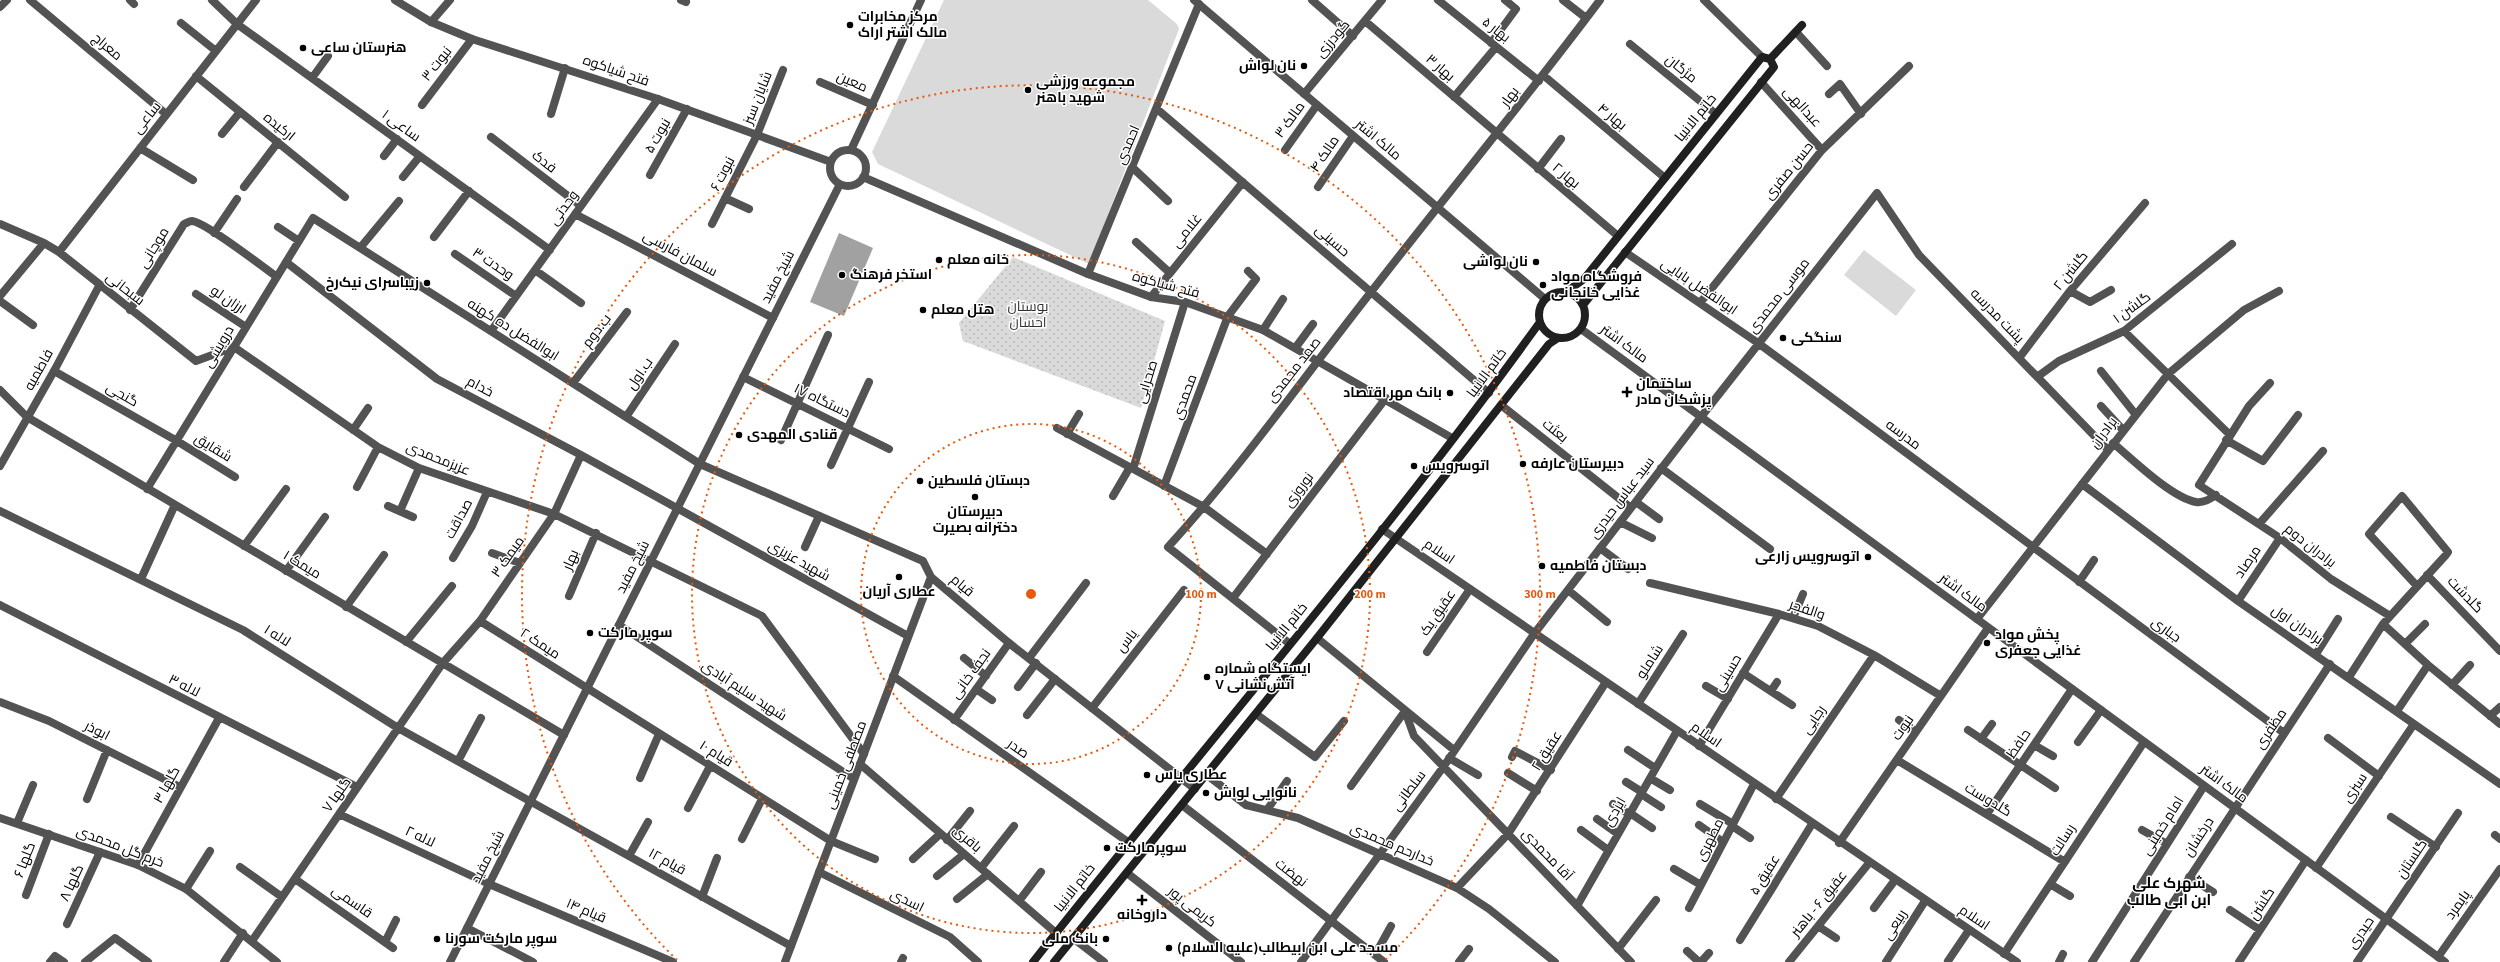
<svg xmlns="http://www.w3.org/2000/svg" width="2500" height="962" viewBox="0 0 2500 962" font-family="'Source Sans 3',Cairo,sans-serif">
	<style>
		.grass { fill: url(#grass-dots) }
		.pitch { fill: #dadada }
		.water { fill: #a1a1a1 }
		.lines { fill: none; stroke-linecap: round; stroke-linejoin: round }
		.minor { stroke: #535353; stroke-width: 8 }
		.tertiary { stroke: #535353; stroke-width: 8 }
		.secondary { stroke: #202020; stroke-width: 8 }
		.ring { fill: none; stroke: #e8590c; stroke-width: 2; stroke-dasharray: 2 4 }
		.poi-dot { fill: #000; stroke: #fff; stroke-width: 1.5 }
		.labels { text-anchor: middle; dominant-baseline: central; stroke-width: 3; stroke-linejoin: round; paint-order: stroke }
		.poi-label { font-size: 14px; font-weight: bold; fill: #000; stroke: #fff; text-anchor: start }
		.street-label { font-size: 14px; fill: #000; stroke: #fff }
		.park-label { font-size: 14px; fill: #313131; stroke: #fff }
		.neighbourhood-label { font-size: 15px; font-weight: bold; fill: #000; stroke: #fff }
		.centre { fill: #e8590c; stroke: #fff; stroke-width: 2 }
		.ring-label { font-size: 12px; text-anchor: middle; font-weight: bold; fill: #e8590c; stroke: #fff; stroke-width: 3; stroke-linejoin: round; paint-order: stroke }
	</style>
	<defs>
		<pattern id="grass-dots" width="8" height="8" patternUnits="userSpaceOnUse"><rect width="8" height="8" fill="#dadada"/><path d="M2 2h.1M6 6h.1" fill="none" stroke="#b9b9b9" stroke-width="1.8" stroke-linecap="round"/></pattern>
	</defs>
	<rect width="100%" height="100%" fill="#fff"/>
	<path class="grass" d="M1013,257l152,64 -24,87 -178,-67 -4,-18z"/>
	<path class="pitch" d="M944,0h204l29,24 2,5 -90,235 -211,-100 -6,-12z
		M1864,250l52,40 -20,26 -52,-41z"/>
	<path class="water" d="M839,233l34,15 -29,68 -34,-14z"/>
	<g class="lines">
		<path class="minor" d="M30,0l136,114
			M130,0l4,4
			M212,0l25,24 313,226
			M681,0l5,2
			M1312,0l41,36
			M1438,0l101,81
			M1563,0l23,18
			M1704,0l58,57
			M0,7l7,-7
			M1365,21l253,215
			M431,22l19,-22
			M181,23l35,28
			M1796,32l31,34
			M1491,43l25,-34 -11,-9
			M1630,44l86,70
			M1543,75l122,103
			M196,76l149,121
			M312,78l16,-22
			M820,82l53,23
			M1761,82l61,68
			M1304,94l78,-94
			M1829,94l11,-10 21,30
			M1454,97l42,-50
			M422,105l50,-66
			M1157,109l332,284
			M551,114l14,-46
			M222,134l18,-22
			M491,137l90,69
			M140,148l53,32
			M1285,150l32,-45
			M384,156l13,-17
			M1133,168l35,33
			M1538,169l23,-30
			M650,175l37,-66
			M403,177l17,-21
			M244,187l34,-45
			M1318,187l35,-51
			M725,198l24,11
			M575,214l198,104
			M0,224l44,19 15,9 137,109 38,-14 144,100 41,21 135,46 208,102 102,138
			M712,224l45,-89 26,-65
			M278,227l21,14
			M214,233l23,-34
			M434,237l35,-46
			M1136,242l34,31
			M360,248l39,-47
			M59,252l197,-252
			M1625,252l133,91 526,390
			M455,254l61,42
			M286,262l151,117 144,76 327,181
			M535,270l46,33
			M1088,274l111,-270
			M2070,291l20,11 21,-12
			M196,294l50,33
			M0,296l44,-53
			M1151,297l92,-115
			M0,301l33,24
			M1700,303l122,-153 87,-84
			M130,310l54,-86c3,-1 5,-3 8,-3 13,1 71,46 85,56
			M1263,330l20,-31
			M491,331l167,-232
			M2124,331l106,104
			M1296,347l17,-23
			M2019,358l51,-67 75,-88
			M54,371l123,70 58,36
			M2101,371l35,44
			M743,377l146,72
			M2037,377l22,-16 65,-30 108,-87
			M573,383l54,-71
			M2270,383l-21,23 -50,79 81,53 51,41 59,37
			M0,390l27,27 537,318
			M1501,405l130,103
			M2101,406l22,24
			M626,417l49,-73
			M1057,428l147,79 63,47
			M353,430l15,-22
			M1067,434l12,-20
			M781,440l47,-105
			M2226,440l37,21 35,-46
			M2113,443c19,16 59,55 83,59 8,1 14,-3 20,-7
			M831,465l38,-83
			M1661,468l109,81
			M1133,469l52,-167
			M2082,484l156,117 262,183
			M1164,486l64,-170 28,-37 -8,-8
			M357,487l21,-40
			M147,489l166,-271 387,246
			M1113,496l17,-29
			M1636,502l23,17
			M388,506l25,11
			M0,511l243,119 155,98 393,218
			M400,511l19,-43
			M1620,522l32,16
			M2259,524l64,-73
			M244,546l42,-57
			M805,547l14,-31
			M1600,548l28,21
			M492,553l28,10
			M453,558l19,-32 15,-34
			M286,571l39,-54
			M2427,575l73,76
			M141,579l32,-70
			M2079,582l15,-22
			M1650,583l129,31 39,12 56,29 67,41
			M1568,590l39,32
			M569,596l27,-63
			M1233,598l153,-200
			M2238,601l42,-63
			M0,605l357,182
			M346,607l38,-52
			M1793,618l10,-24
			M1977,619l191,-245 76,-64 35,-19
			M480,621l351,220 44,18
			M2383,624l45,41 72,59
			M619,625l235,154
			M1317,638l137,112
			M406,642l46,-56
			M1290,644l-122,-97c73,-80 136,-170 203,-255 76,-98 155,-193 229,-292
			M2405,644l20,-20
			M1427,652l43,-63
			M2316,654l22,-35
			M964,658l22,18
			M1029,658l57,-75
			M1743,673l49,32
			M893,676l235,166
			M2349,677l34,-53 62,-68 3,-4 -46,-56 -33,38 48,52
			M2452,685l18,-20
			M1706,686l22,13
			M1018,687l18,-24
			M976,689l16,11
			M1771,691l6,-9
			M0,702l49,19 131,66
			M1638,704l45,-70
			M1092,708l92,-118
			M1405,711l9,25 217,226
			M2397,711l31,-46
			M1256,714l59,43 29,-36
			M1027,715l28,-36
			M2490,716l10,-9
			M954,720l55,-77
			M1899,720l17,12
			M1968,730l87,58
			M2328,738l51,38
			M1981,739l11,-15
			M2078,742l23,-32
			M2034,745l19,11
			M1699,746l80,-132
			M1628,750l27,18
			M1512,757l3,-6 36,19
			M1449,758l29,17
			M1897,760l168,102
			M458,761l23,-43
			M860,764l196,169
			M1508,773l29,18
			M1207,775l39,30 52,13 159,70 32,21 66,53
			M640,778l19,-44
			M1650,778l20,12
			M1626,782l16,10
			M1351,786l54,-75
			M1641,794l20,13
			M87,799l20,-49
			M1776,799l98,-144
			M1613,804l16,10
			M1700,804l33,20
			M1182,805l202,157
			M688,808l22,-42
			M1267,810l20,-29
			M1630,813l22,15
			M339,814l150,70 184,78
			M1987,814l85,-125
			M2391,817l45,30
			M1597,819l21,15
			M17,823l16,-38
			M1699,825l24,17
			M1732,826l18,12
			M1581,830l27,20
			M2142,830l25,14
			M2495,835l5,4
			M742,839l20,-40
			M947,840l23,-29
			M1839,843l149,-215
			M629,856l19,-34
			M913,859l27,-25
			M138,865l81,-147
			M240,867l42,30
			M981,868l33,-42
			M2316,868l98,-144
			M1674,869l27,16
			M819,872l131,65 28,25
			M1127,873l114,89
			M937,876l27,-22
			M2189,877l24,15
			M295,879l98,69
			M2050,884l20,12
			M1457,888l51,-54 98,-152
			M186,889l24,-38
			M26,895l23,-61
			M702,897l15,-39
			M957,899l31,-25
			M1019,901l22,-29
			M1577,906l100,-175
			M1689,908l65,-124
			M1874,908l21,-28
			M2230,910l30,20
			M67,924l33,-72
			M1818,926l18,12
			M467,928l66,34
			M1073,938l31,24
			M1740,940l72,-116
			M252,941l190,-277 38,-43 74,-107 27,-59
			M385,942l11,-22
			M1618,949l38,-49
			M1687,951l12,11
			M2004,954l140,-212
			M1375,955l16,-29
			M2438,957l62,-88
			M1948,961l21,-31
			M50,962l5,-6 9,6
			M85,962l30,-24 33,24
			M224,962l19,-29
			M901,962l2,-4
			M1301,962l143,-196 90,-132 167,-217 176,-224 42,62 189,195
			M1459,962l10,-13
			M1701,962l8,-9
			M1789,962l80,-99
			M1886,962l39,-61
			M2059,962l4,-8
			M2092,962l112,-176
			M2134,962l196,-298
			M2239,962l67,-102
			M2357,962l101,-149"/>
		<path class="tertiary" d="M395,0l36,22 41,17 186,60 173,63
			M1194,0l351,299
			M851,150l70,-150
			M830 168a18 18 0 1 1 36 0a18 18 0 1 1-36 0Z
			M863,177l225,97 63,23 34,5 78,28 189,108
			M1581,329l864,633
			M700,464l223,97 8,16 78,66 186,146
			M0,466l54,-95 45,-85
			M1382,529l635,433
			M0,818l138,47 48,24 91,73
			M450,962l390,-778
			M785,962l146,-385"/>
		<path class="secondary" d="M1770,59l32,-34
			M1539 315a23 23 0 1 1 46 0a23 23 0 1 1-46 0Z
			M1566,292l18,-13 178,-222 8,2
			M1583,305l191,-238 -4,-8
			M1033,962c169,-214 348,-419 507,-640
			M1054,962l263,-324 232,-294 9,-6"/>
	</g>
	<g class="ring">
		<circle cx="1031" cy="594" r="170"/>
		<circle cx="1031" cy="594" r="339"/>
		<path d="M677 960A509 509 0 1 1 1385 960"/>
	</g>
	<g class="poi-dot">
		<circle cx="850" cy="25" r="4"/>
		<circle cx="303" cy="48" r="4"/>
		<circle cx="1304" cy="66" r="4"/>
		<circle cx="1028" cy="90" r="4"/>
		<circle cx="939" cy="260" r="4"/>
		<circle cx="1536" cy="262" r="4"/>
		<circle cx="842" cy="275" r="4"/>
		<circle cx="427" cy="283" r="4"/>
		<circle cx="1543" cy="285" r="4"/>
		<circle cx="923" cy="310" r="4"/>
		<circle cx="1783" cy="338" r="4"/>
		<path d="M1625 386h4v4h4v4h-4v4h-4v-4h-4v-4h4z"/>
		<circle cx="1450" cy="393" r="4"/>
		<circle cx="739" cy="435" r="4"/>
		<circle cx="1523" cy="464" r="4"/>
		<circle cx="1414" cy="466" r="4"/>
		<circle cx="920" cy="481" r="4"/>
		<circle cx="975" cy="497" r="4"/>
		<circle cx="1868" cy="557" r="4"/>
		<circle cx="1542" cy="566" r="4"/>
		<circle cx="899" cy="577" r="4"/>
		<circle cx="590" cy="633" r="4"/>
		<circle cx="1987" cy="643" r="4"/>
		<circle cx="1207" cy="677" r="4"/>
		<circle cx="1147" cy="775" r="4"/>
		<circle cx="1206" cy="793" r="4"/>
		<circle cx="1107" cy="848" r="4"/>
		<path d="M1140 894h4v4h4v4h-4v4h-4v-4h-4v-4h4z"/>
		<circle cx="437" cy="939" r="4"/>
		<circle cx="1106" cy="939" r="4"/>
		<circle cx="1169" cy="948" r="4"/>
	</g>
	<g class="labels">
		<g class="poi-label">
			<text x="858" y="17">مرکز مخابرات<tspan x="858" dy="16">مالک اشتر اراک</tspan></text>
			<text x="311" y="48">هنرستان ساعی</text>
			<text x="1296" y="66" text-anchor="end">نان لواش</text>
			<text x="1036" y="82">مجموعه ورزشی<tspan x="1036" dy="16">شهید باهنر</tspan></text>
			<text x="947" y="260">خانه معلم</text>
			<text x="1528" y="262" text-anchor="end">نان لواشی</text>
			<text x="850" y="275">استخر فرهنگ</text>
			<text x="1551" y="277">فروشگاه مواد<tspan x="1551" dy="16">غذایی خانجانی</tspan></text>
			<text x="419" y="283" text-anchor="end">زیباسرای نیک‌رخ</text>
			<text x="931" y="310">هتل معلم</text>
			<text x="1791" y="338">سنگکی</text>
			<text x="1636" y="384">ساختمان<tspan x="1636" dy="16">پزشکان مادر</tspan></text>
			<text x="1442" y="393" text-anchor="end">بانک مهر اقتصاد</text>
			<text x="747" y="435">قنادی المهدی</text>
			<text x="1531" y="464">دبیرستان عارفه</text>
			<text x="1422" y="466">اتوسرویس</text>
			<text x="928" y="481">دبستان فلسطین</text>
			<text x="975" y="512" text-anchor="middle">دبیرستان<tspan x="975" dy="16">دخترانه بصیرت</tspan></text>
			<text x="1860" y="557" text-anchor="end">اتوسرویس زارعی</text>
			<text x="1550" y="566">دبستان فاطمیه</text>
			<text x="899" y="592" text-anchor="middle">عطاری آریان</text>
			<text x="598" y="633">سوپر مارکت</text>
			<text x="1995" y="635">پخش مواد<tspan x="1995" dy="16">غذایی جعفری</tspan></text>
			<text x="1215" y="669">ایستگاه شماره<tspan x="1215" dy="16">۷ آتش‌نشانی</tspan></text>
			<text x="1155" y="775">عطاری یاس</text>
			<text x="1214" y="793">نانوایی لواش</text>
			<text x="1115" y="848">سوپرمارکت</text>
			<text x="1142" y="915" text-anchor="middle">داروخانه</text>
			<text x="445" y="939">سوپر مارکت سورنا</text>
			<text x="1098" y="939" text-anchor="end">بانک ملی</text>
			<text x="1177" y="948">مسجد علی ابن ابیطالب(علیه السلام)</text>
		</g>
		<g class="street-label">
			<text transform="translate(1496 30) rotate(38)">بهار ۵</text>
			<text transform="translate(1333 39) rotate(-50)">گودرزی</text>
			<text transform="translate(107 47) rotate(40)">معراج</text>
			<text transform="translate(437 64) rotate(-52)">نبوت ۳</text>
			<text transform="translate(1440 68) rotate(41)">بهار ۳</text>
			<text transform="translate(1681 69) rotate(39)">مژگان</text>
			<text transform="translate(616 71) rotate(19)">فتح شیاکوه</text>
			<text transform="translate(852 82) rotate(24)">معین</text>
			<text transform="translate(1510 97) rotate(-53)">بهار</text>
			<text transform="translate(758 98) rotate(-68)">شایان سبز</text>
			<text transform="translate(1802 107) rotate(48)">عبدالهی</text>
			<text transform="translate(1612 117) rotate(40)">بهار ۴</text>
			<text transform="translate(147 118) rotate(-52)">ساعی</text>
			<text transform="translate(1696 118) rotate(-51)">خاتم الانبیا</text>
			<text transform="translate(1290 120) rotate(-54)">مالک ۳</text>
			<text transform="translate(401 126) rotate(36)">ساعی ۱</text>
			<text transform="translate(279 127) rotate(39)">ارکیده</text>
			<text transform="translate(658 136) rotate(-60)">نبوت ۵</text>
			<text transform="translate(1378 140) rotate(40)">مالک اشتر</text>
			<text transform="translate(1128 145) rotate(-67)">احمدی</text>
			<text transform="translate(1325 154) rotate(-56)">مالک ۴</text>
			<text transform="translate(544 162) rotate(38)">فدک</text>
			<text transform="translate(1789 171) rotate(-51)">حسن صفری</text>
			<text transform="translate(723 174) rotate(-63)">نبوت ۶</text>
			<text transform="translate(1566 176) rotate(40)">بهار ۲</text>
			<text transform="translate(564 208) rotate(-54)">وحدتی</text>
			<text transform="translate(1187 231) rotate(-51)">غلامی</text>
			<text transform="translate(1332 241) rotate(41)">حسینی</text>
			<text transform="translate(154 248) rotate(-58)">موچانی</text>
			<text transform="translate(680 254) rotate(28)">سلمان فارسی</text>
			<text transform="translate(493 264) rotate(34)">وحدت ۳</text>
			<text transform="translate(2071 271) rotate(-51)">گلشن ۲</text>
			<text transform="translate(778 277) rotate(-63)">شیخ مفید</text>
			<text transform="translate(1166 285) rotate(15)">فتح شیاکوه</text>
			<text transform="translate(1699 287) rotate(34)">ابوالفضل بابایی</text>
			<text transform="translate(125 289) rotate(38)">سبحانی</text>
			<text transform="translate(1779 296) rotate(-52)">موسی محمدی</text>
			<text transform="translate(228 300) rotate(34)">ارزان لو</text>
			<text transform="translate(2132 308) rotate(-36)">گلشن ۱</text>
			<text transform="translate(1997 316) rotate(46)">پشت مدرسه</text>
			<text transform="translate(513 330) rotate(32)">ابوالفضل ده کهنه</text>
			<text transform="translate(597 331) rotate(-53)">ب.دوم</text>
			<text transform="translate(1624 344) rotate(36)">مالک اشتر</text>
			<text transform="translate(219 347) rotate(-59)">درویشی</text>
			<text transform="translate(39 370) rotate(-61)">فاطمیه</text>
			<text transform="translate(1294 370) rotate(-52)">صمد محمدی</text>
			<text transform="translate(1487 373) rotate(-54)">خاتم الانبیا</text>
			<text transform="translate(640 374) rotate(-56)">ب.اول</text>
			<text transform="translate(1147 382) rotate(-73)">صحرایی</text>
			<text transform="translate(480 387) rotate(28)">خدام</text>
			<text transform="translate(122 395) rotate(30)">گنجی</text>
			<text transform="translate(1185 397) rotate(-70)">محمدی</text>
			<text transform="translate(822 401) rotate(26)">۱۷ دستگاه</text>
			<text transform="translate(1555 431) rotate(39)">بعثت</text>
			<text transform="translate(2104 433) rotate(-53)">برادران</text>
			<text transform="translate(1903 435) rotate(37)">مدرسه</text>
			<text transform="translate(213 448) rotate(32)">شقایق</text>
			<text transform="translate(438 459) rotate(22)">عزیزمحمدی</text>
			<text transform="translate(1299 490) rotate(-53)">نوروزی</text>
			<text transform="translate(1622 498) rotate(-53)">سید عباس حیدری</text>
			<text transform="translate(459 519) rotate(-62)">صداقت</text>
			<text transform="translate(2310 546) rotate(38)">برادران دوم</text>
			<text transform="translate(1439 552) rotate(34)">اسلام</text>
			<text transform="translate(508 557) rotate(-55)">میمک ۳</text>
			<text transform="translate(571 560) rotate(-67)">بهار</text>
			<text transform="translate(799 561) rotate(29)">شهید عزیزی</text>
			<text transform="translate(2248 562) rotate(-56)">مرصاد</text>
			<text transform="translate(302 565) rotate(31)">میمک ۱</text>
			<text transform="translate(633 567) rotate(-63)">شیخ مفید</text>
			<text transform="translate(962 586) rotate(40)">قیام</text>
			<text transform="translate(1963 593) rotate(36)">مالک اشتر</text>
			<text transform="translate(2465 595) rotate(46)">گلدشت</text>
			<text transform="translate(1807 610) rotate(19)">والفجر</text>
			<text transform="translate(1438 613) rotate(-56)">عقیق یک</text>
			<text transform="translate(2297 625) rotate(34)">برادران اول</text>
			<text transform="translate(1287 627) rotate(-51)">خاتم الانبیا</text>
			<text transform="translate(2166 630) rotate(36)">جباری</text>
			<text transform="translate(277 636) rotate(32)">لاله ۱</text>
			<text transform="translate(1127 641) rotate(-52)">یاس</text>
			<text transform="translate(540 644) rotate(33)">میمک ۲</text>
			<text transform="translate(1650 662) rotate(-57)">شاملو</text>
			<text transform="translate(1728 673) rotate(-59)">حسینی</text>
			<text transform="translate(971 674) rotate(-54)">نجف خانی</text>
			<text transform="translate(184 686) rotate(27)">لاله ۳</text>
			<text transform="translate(744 691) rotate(33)">شهید سلیم آبادی</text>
			<text transform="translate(1814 720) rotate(-56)">رجایی</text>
			<text transform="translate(1903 728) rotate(-55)">نبوت</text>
			<text transform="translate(2271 729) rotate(-56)">مظفری</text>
			<text transform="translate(97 731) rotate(27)">ابوذر</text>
			<text transform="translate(1706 735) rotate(35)">اسلام</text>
			<text transform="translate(2019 744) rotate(-56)">حافظ</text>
			<text transform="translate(1018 749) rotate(35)">صدر</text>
			<text transform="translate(1547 751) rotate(-58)">عقیق ۲</text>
			<text transform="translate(716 754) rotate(32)">قیام ۱۰</text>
			<text transform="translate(846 765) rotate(-69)">مصطفی خمینی</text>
			<text transform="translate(2224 784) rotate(36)">مالک اشتر</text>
			<text transform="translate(167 785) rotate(-61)">گلها ۳</text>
			<text transform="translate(2355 788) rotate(-56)">سبزی</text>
			<text transform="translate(1409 791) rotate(-53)">سلطانی</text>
			<text transform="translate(337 795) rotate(-55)">گلها ۷</text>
			<text transform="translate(1988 800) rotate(31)">گلدوست</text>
			<text transform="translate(1615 812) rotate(-60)">ایزدی</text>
			<text transform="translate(2163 826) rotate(-58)">امام خمینی</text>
			<text transform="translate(420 837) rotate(25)">لاله ۲</text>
			<text transform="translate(2199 837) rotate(-57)">درخشان</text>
			<text transform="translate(967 839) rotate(41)">باقری</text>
			<text transform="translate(1710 840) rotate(-63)">مطهری</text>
			<text transform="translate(2063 840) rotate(-57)">رسالت</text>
			<text transform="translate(1392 845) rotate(23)">خدارحم محمدی</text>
			<text transform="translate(120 847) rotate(21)">خرم گل محمدی</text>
			<text transform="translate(1547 855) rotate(46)">آقا محمدی</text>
			<text transform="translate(488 857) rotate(-63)">شیخ مفید</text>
			<text transform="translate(2412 859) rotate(-56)">گلستان</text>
			<text transform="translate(25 860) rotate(-69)">گلها ۶</text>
			<text transform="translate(667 862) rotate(29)">قیام ۱۲</text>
			<text transform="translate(1291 873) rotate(38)">نهضت</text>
			<text transform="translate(1765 875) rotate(-58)">عقیق ۵</text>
			<text transform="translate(72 883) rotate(-65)">گلها ۸</text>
			<text transform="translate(1075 888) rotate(-52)">خاتم الانبیا</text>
			<text transform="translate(907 901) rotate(26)">اسدی</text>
			<text transform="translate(352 902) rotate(35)">قاسمی</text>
			<text transform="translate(1819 904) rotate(-51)">عقیق ۶ - باهنر</text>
			<text transform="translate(2262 904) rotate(-57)">گلشن</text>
			<text transform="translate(2458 905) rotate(-55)">پایمرد</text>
			<text transform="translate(1192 907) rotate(38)">کریمی پور</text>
			<text transform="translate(586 911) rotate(23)">قیام ۱۴</text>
			<text transform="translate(1974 918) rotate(34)">اسلام</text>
			<text transform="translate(1895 925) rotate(-58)">ربیعی</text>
			<text transform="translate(2361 933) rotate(-55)">حیدری</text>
		</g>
		<g class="park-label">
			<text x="1028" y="307">بوستان<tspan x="1028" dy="16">احسان</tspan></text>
		</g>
		<g class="neighbourhood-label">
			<text x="2169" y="883">شهرک علی<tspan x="2169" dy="17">ابن ابی طالب</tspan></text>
		</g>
	</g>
	<circle cx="1031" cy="594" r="6" class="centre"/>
	<g class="ring-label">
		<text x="1201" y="598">100 m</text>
		<text x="1370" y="598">200 m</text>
		<text x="1540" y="598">300 m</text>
	</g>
</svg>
